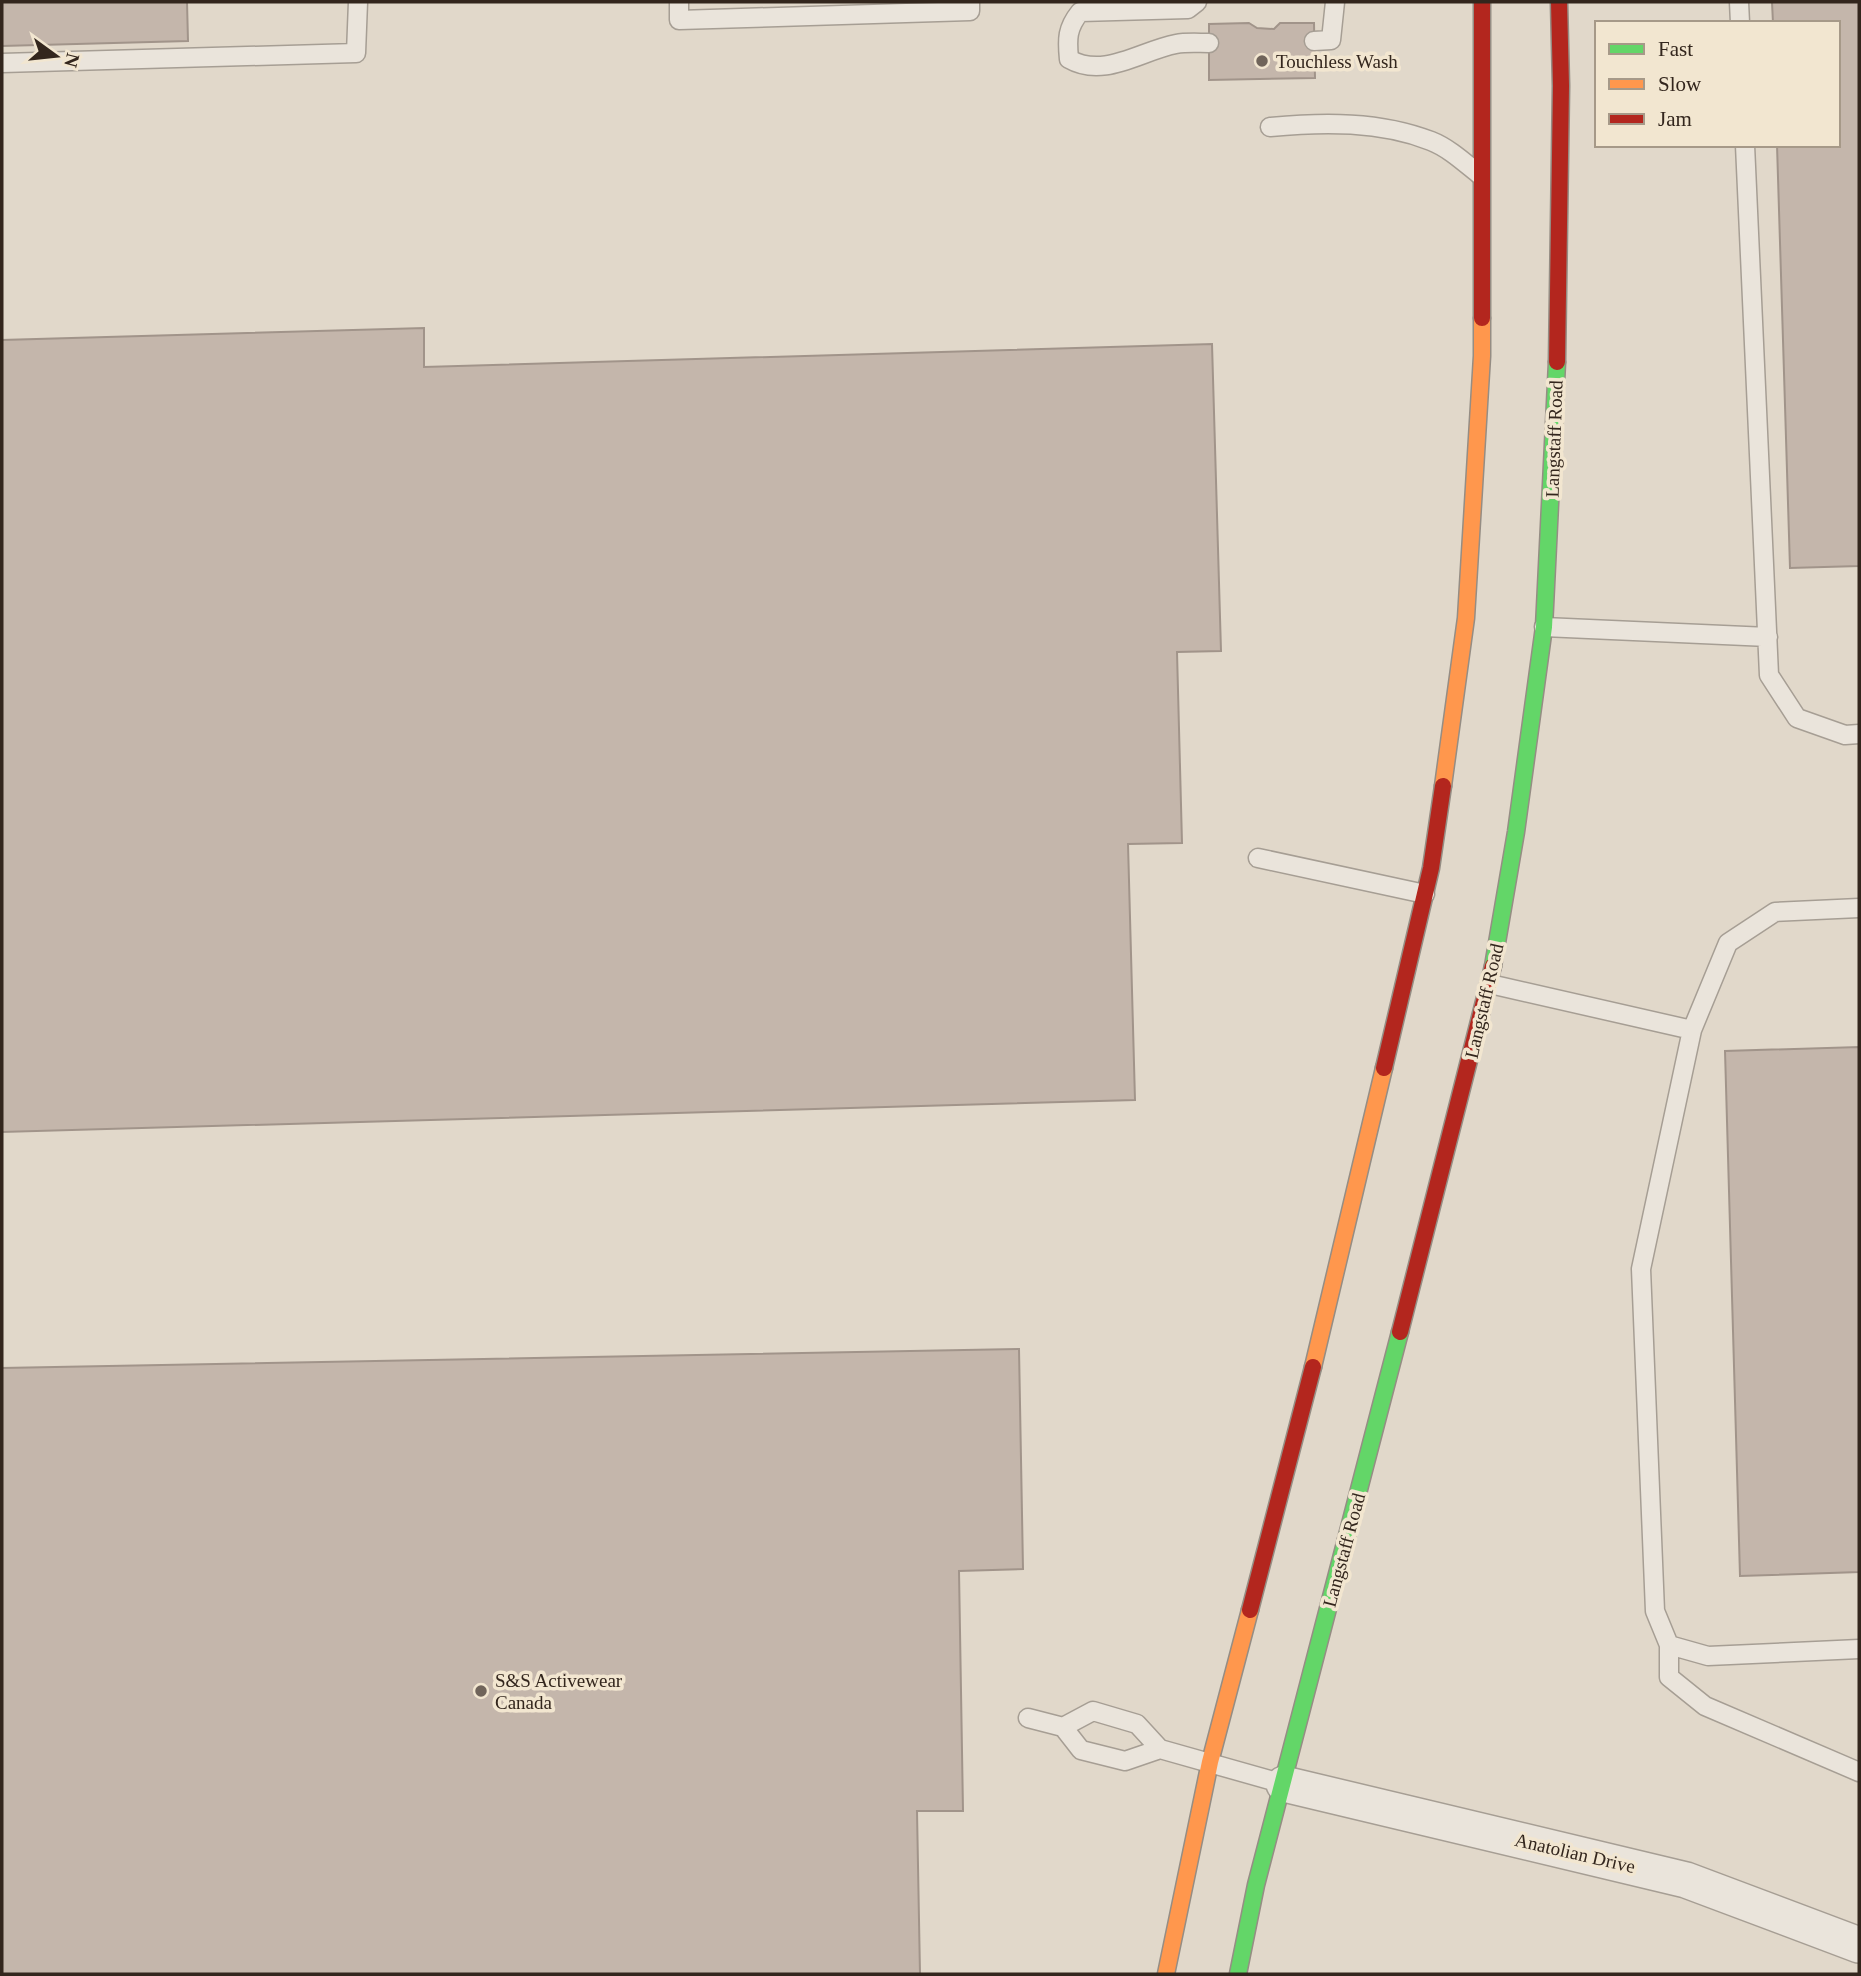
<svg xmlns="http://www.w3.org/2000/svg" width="1861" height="1976" viewBox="0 0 1861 1976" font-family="Georgia,serif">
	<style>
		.building { fill: #c4b6ab; stroke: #a1948a; stroke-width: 2 }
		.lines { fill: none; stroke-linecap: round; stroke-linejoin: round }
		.lane-casing { stroke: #a69e94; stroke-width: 21 }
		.street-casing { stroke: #a69e94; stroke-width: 38 }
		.fast-casing { stroke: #958d84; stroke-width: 19 }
		.slow-casing { stroke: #958d84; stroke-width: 19 }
		.jam-casing { stroke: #958d84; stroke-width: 19 }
		.lane { stroke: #eae4db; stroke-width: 18 }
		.street { stroke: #eae4db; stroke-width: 35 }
		.fast { stroke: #63d668; stroke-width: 16 }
		.slow { stroke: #ff974d; stroke-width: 16 }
		.jam { stroke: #b3261e; stroke-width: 16 }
		.poi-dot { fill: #70645a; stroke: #f2e6d0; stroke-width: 2.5 }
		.labels { text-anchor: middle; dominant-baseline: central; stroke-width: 7; stroke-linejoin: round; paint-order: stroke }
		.poi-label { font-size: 19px; fill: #33261d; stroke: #f2e6d0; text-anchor: start }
		.street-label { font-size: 19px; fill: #33261d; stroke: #f2e6d0 }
	</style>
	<rect width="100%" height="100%" fill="#e1d8ca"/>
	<path class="building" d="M2,2h185l1,39 -186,5z
		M1772,2h87v564l-69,2 -13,-423h61v-122h-65z
		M1249,23l8,5 17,1 6,-6h34l1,55 -106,2v-56z
		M424,328v39l788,-23 9,307 -44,1 5,191 -54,1 7,256 -1133,32v-792z
		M1859,1047v525l-119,4 -15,-525z
		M1019,1349l4,220 -64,2 4,240h-46l3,163h-918v-606z"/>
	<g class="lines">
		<g class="lane-casing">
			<path id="lane" d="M679,2v18l291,-9v-9
				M1197,2l-9,7 -108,3c-13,16 -13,27 -11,47 35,20 71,-8 107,-15 10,-2 22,-1 33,-1
				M1739,2l1,21
				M1314,41l17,-1 4,-38
				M2,63l354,-10 2,-51
				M1270,127c53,-5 110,-6 161,14 18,7 34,22 49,34
				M1745,145l24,530 28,43 48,17 14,-1
				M1544,627l224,10
				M1258,858l167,36
				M1490,984l202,46 -51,239 14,342 14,34 39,11 151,-7
				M1692,1030l36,-87 47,-31 84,-4
				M1669,1645v32l36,29 154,66
				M1028,1718l35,9
				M1160,1749l-23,-25 -44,-13 -30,16 18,23 44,11 35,-12 124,35"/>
		</g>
		<g class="street-casing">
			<path id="street" d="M1284,1784l402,96 173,65"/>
		</g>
		<g class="fast-casing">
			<path id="fast" d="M1493,966l23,-134 28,-205 13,-265
				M1238,1974l18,-89 144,-553"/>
		</g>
		<g class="slow-casing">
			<path id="slow" d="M1443,786l23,-168 16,-262v-38
				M1313,1367l71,-299
				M1166,1974l44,-212 40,-152"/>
		</g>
		<g class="jam-casing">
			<path id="jam" d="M1482,2v316
				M1557,362l4,-276 -2,-84
				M1384,1068l47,-200 12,-82
				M1400,1332l93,-366
				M1250,1610l63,-243"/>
		</g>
		<use href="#lane" class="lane"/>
		<use href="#street" class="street"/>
		<use href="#fast" class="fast"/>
		<use href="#slow" class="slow"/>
		<use href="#jam" class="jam"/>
	</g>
	<g class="poi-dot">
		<circle cx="1262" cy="61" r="7"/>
		<circle cx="481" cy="1691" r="7"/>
	</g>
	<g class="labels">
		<g class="poi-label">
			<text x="1276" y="61">Touchless Wash</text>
			<text x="495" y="1680">S&amp;S Activewear<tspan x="495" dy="22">Canada</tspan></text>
		</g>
		<g class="street-label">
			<text transform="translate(1554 439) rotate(-88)">Langstaff Road</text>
			<text transform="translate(1484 1001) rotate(-77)">Langstaff Road</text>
			<text transform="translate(1344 1550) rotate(-75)">Langstaff Road</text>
			<text transform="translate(1575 1853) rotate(13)">Anatolian Drive</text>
		</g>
	</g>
	<rect width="1861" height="1976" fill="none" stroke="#33261d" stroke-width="7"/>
	<rect x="1595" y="21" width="245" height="126" fill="#f2e6d0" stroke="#a69988" stroke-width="2"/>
	<rect x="1609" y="44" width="35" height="10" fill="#63d668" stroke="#a69988" stroke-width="2"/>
	<text x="1658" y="56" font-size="21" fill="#33261d">Fast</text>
	<rect x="1609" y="79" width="35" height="10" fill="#ff974d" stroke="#a69988" stroke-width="2"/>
	<text x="1658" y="91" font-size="21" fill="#33261d">Slow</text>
	<rect x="1609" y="114" width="35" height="10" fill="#b3261e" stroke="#a69988" stroke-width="2"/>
	<text x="1658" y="126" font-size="21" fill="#33261d">Jam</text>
	<g transform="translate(56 56) rotate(105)" stroke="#f2e6d0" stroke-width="5" paint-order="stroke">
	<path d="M0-5L12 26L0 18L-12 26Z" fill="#33261d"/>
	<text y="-10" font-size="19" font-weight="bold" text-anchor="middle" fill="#33261d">N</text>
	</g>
</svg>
